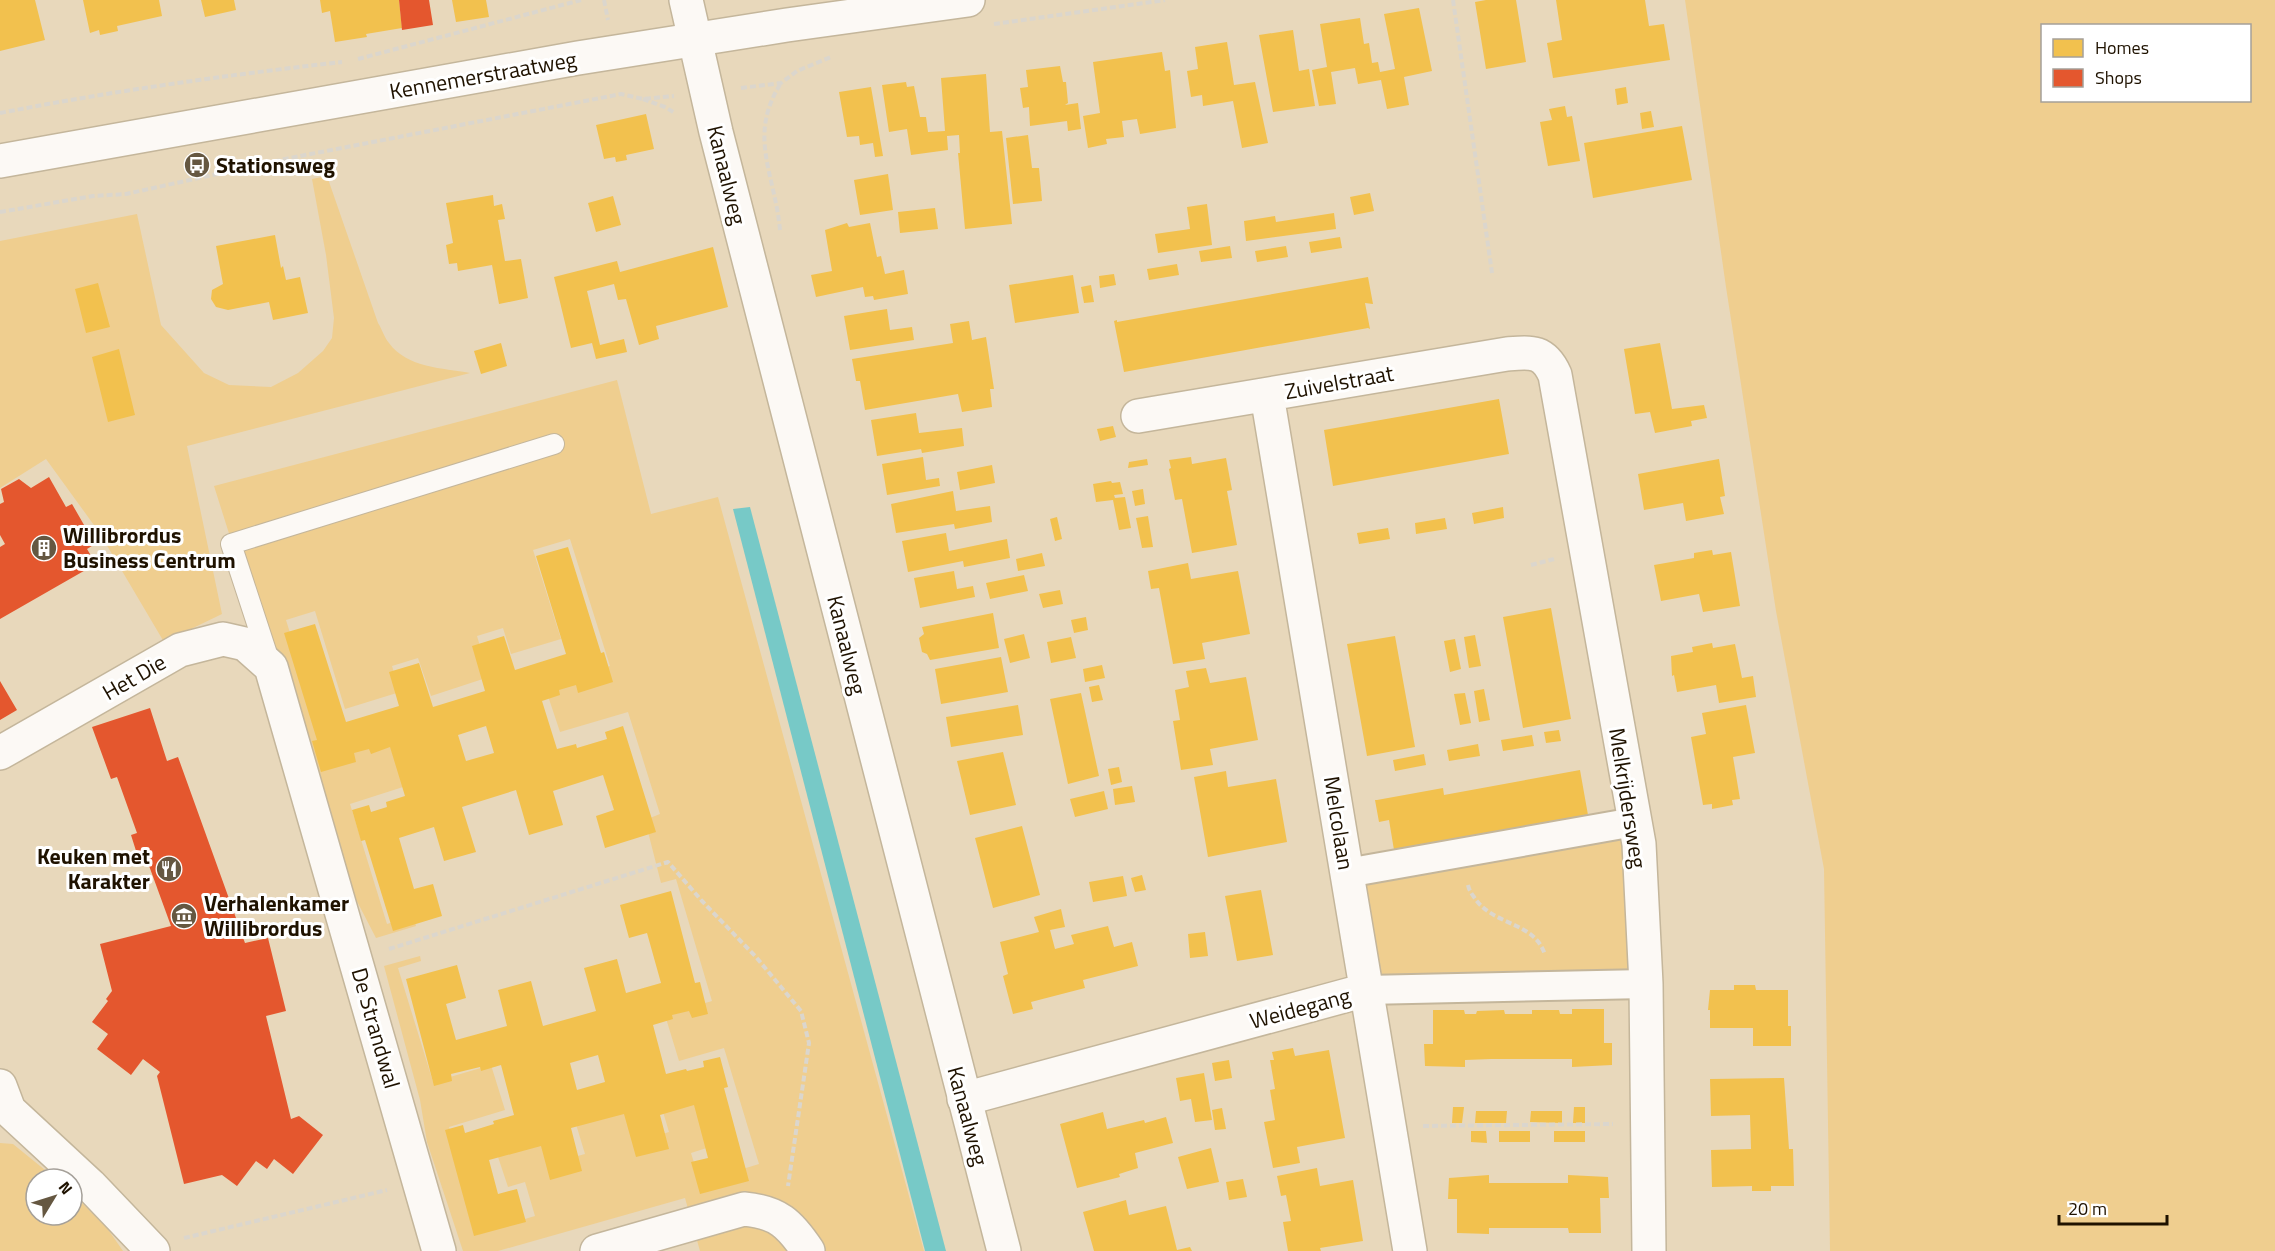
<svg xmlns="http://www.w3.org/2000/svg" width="2275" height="1251" viewBox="0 0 2275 1251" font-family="'Titillium Web',sans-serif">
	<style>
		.green { fill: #efce8f; fill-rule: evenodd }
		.water { fill: #77c9c7 }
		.homes { fill: #f2c14e; fill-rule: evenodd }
		.shops { fill: #e4572e }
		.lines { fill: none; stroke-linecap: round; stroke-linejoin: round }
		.service-casing { stroke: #c4b69b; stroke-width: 22 }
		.pedestrian-casing { stroke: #c4b69b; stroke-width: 32 }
		.minor-casing { stroke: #c4b69b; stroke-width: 36 }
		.tertiary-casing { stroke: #c4b69b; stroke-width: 36 }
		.primary-casing { stroke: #c4b69b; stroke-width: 36 }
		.path { stroke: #dbd6cd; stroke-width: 4; stroke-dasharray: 6 3; stroke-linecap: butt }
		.service { stroke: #fcf9f5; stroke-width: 20 }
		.pedestrian { stroke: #fcf9f5; stroke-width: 28 }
		.minor { stroke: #fcf9f5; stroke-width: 33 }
		.tertiary { stroke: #fcf9f5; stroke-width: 33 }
		.primary { stroke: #fcf9f5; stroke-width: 33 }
		.labels { text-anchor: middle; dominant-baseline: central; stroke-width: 6; stroke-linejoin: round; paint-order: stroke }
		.street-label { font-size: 22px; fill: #1f1200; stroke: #fff }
		.poi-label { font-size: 22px; font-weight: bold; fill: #1f1200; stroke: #fff; text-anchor: start }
	</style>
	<rect width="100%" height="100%" fill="#e8d8bb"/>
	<path class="green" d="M1685,0h590v1251h-445l-6,-382 -48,-258 -50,-324zM2042,26h208v74h-208z
		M327,176l51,147c4,6 6,14 11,20 18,25 54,25 81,30l-283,73 35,168 -58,28 -65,-110 -53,-73 -46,29v-247l137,-27 24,111 43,48 25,12 42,2 27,-14 25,-22 9,-13 2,-20 -8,-63 -14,-76z
		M617,380l34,134 67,-17 206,754h-224l-15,-53 -187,53h-35l-36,-109 -7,-42 -36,-134 36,-10 1,5 -23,7 35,114 58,-17 14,45 -56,17 32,105 54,-16 -10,-34 -17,5 -11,-33 48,-14 7,23 33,-9 -13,-43 52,-16 15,46 30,-9 -8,-27 42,-13 16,52 -28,9 9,29 59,-18 -35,-116 -45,13 -14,-46 47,-14 -36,-122 -15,4 -16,-63 15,-6 -32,-102 -68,20 -15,-45 65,-21 -40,-127 -37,11 28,89 -50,15 -8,-26 -26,8 12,41 -58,19 -13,-38 -26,8 8,26 -55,17 -30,-98 -29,9 41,133 60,-19 16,53 -53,17 37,120 26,-8 3,10 -40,12 -29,-56 -102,-298 -31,-98z
		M1622,827l15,145 -255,11 -21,-109z
		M0,1143l13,1 43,35h-20v36h36v-22l35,35 16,23h-123z"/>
	<path class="water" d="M750,507l196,744h-21l-192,-742z"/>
	<path class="homes" d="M0,0h35l10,40 -45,11z
		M83,0h76l3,16 -45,10 1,5 -18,4 -1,-5 -9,3z
		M201,0h33l2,10 -31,7z
		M320,0h79l3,28 -36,6 1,3 -32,5 -5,-31 -8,2z
		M452,0h34l3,17 -33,5z
		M1486,0h30l10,62 -40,7 -11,-67z
		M1556,0h89l4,26 15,-2 6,36 -117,18 -6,-35 15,-3z
		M1419,8l13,63 -28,6 5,28 -22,4 -6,-29 -23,4 -3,-16 -24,4 5,32 -17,2 -7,-36 15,-3 -7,-43 40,-6 4,26 5,-1 3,20 6,-1 2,10 15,-3 -11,-55z
		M1293,30l6,41 10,-2 6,37 -42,6 -14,-77z
		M1227,42l7,43 21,-3 13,61 -26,5 -9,-47 -30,5 -1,-11 -11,2 -4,-26 11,-2 -3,-22z
		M1162,52l3,19 5,-1 6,58 -36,6 -3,-15 -15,2 2,16 -18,2 1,5 -19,4 -5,-32 17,-3 -7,-51z
		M1060,66l3,16h3l2,21 -3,2 13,-2 3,26 -13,2 -1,-10 -37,5 -1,-19 -6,1 -3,-20 8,-1 -2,-17z
		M986,74l4,58 12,-1 10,93 -47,5 -7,-76h2l-1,-18 -12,1 1,14 -37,5 -4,-26 -18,3 -7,-47 24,-3 1,5 7,-1 6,31h6l2,15 17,-1 -4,-53z
		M871,87l12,69 -8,1 -2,-14 -13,2 -1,-9 -12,1 -8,-45z
		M1626,87l2,16 -11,2 -2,-16z
		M1565,106l2,11 5,-1 8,45 -32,5 -8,-44 12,-2 -3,-11z
		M1651,111l3,16 -12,2 -2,-16z
		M646,114l8,35 -28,6 1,5 -11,2 -1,-5 -11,2 -8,-34z
		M1682,126l10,54 -99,18 -9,-55z
		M1028,135l4,33h7l3,33 -29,3 -7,-66z
		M888,174l5,36 -33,5 -6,-35z
		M1370,193l4,18 -20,4 -4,-18z
		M493,195l1,11 8,-2 3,15 -7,1 7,41 16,-2 7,39 -29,6 -7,-39 -34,6 -1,-8 -8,1 -3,-19 7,-2 -7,-40z
		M613,196l8,29 -25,7 -8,-29z
		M1207,204l5,41 -54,8 -3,-19 35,-5 -3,-22z
		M935,208l3,21 -38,4 -2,-21z
		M1334,213l2,16 -90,12 -2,-20 31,-5 1,6z
		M847,223l2,4 21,-4 7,34 4,-1 4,18 19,-4 4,24 -34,6 -1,-4 -8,1 -2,-10 -47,10 -5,-22 21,-4 -7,-41z
		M275,235l6,33 2,-2 3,14 14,-3 8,36 -35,7 -4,-18 -41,8 -12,-3 -5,-8 1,-9 11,-6 -7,-38z
		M1340,237l2,11 -31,5 -2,-11z
		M1230,246l2,12 -31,4 -2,-11z
		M1286,246l2,11 -31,5 -2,-11z
		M713,247l15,60 -72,19 3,13 -20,6 -13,-46 -8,1 -4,-16 -27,7 13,54 24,-6 3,13 -31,7 -4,-16 -21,5 -17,-71 63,-16 3,11z
		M1177,264l2,11 -30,5 -2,-11z
		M1114,274l2,11 -16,3 -1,-12z
		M1073,275l6,38 -64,10 -6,-38z
		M1368,277l5,27 -8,-1 5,26 -2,-1 -244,44 -10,-51 3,-1v2z
		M98,283l12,44 -24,6 -11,-44z
		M1091,285l3,17 -10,1 -3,-16z
		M887,309l3,21 22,-3 2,13 -64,10 -6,-34z
		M969,321l3,19 14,-3 8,52h-4l2,18 -30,5 -4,-18 -93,16 -5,-29h-4l-4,-22 101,-16 -3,-19z
		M501,343l6,23 -26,8 -7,-23z
		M1660,343l12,66 32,-4 3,13 -16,3 1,5 -37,7 -5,-21 -15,2 -11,-65z
		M119,349l16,66 -27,7 -16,-65z
		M1499,399l10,55 -176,32 -9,-56z
		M916,413l3,20 43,-5 2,18 -42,7 -1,-4 -44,7 -6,-36z
		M1113,426l3,11 -16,4 -3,-12z
		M923,457l3,23 13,-2 1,8 -53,9 -5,-31z
		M1191,457l1,7 34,-6 6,32 -5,1 10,54 -45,8 -10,-54 -7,1 -6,-31 2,-1 -2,-8z
		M1147,459l1,6 -20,3 1,-6z
		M1719,459l6,37 -5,1 4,17 -38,7 -3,-18 -39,7 -6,-36z
		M992,465l3,18 -35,7 -3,-18z
		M1111,481l1,2 8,-1 3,12 -9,1 1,3 10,-1 6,31 -12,2 -6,-30 -17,2 -3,-18z
		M1143,489l2,15 -10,2 -3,-15z
		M953,491l3,20 34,-5 2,16 -37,7 -1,-5 -58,9 -5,-29z
		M1503,507l1,11 -30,6 -2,-11z
		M1148,516l5,31 -11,1 -6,-30z
		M1057,517l5,22 -7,2 -5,-22z
		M1445,518l2,11 -31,5 -1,-11z
		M1388,528l2,11 -31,5 -2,-11z
		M946,533l3,18 58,-12 3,19 -46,9 -1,-6 -55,11 -6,-31z
		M568,547l33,106 3,-1 9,30 -35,11 -2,-8 -17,5 1,5 -18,6 15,48 19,-5 1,4 30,-9 -2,-7 18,-6 33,106 -51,16 -9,-32 18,-6 -11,-35 -50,16 10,34 -34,10 -13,-45 -54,17 14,45 -32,9 -10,-34 -35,11 15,51 19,-5 9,32 -49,15 -28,-91 -4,1 -9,-31 17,-5 2,7 16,-5 -1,-5 19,-6 -15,-49 -19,7 -2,-5 -15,4 2,9 -35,10 -9,-31 5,-1 -33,-107 31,-9 31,98 53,-16 -10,-34 30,-9 14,44 52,-16 -13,-45 32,-10 11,34 51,-16 -30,-98zM486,726l8,27 -28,8 -8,-26z
		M1712,550l1,5 18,-3 9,54 -37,6 -4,-18 -38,7 -7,-36 40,-7v-5z
		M1042,553l3,13 -27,5 -2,-12z
		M1188,563l3,16 47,-8 12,63 -48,9 3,16 -32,5 -14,-76 -8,1 -3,-18z
		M954,571l3,18 16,-3 2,11 -55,11 -6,-30z
		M1024,575l4,16 -38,8 -4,-16z
		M1060,590l3,14 -20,4 -4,-14z
		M1551,608l20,111 -48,9 -20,-111z
		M993,613l6,35 -69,12 -3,-6 -5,-2 -3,-14 5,-4 -2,-7z
		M1086,617l2,13 -14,3 -3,-13z
		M1024,634l6,24 -20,5 -6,-24z
		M1475,635l6,31 -12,2 -5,-31z
		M1395,636l20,111 -48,9 -20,-112z
		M1071,637l5,21 -25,5 -4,-21z
		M1455,639l6,30 -11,3 -6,-31z
		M1712,643l1,5 22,-4 7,34 11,-2 3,21 -37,6 -3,-18 -39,7 -3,-17 -2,1 -1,-20 22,-4 -1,-5z
		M1001,657l7,35 -67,12 -6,-35z
		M1102,665l3,13 -20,4 -2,-13z
		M1206,668l4,15 36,-6 12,63 -48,9 3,16 -32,5 -8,-49 7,-1 -5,-30 14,-3 -3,-16z
		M1099,685l4,15 -11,2 -3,-15z
		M1484,689l6,31 -11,2 -5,-31z
		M1081,693l18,83 -31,8 -18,-85z
		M1465,693l6,30 -11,2 -6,-31z
		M1018,705l5,30 -72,12 -5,-30z
		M1746,705l9,48 -22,4 7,42 -8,1 1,5 -21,4v-5l-9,1 -12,-68 15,-3 -4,-21z
		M1559,730l2,11 -15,2 -2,-11z
		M1532,735l2,11 -31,5 -2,-11z
		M1478,744l2,12 -31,5 -2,-11z
		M1003,752l13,53 -46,10 -13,-54z
		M1424,754l2,11 -31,6 -2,-11z
		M1119,767l3,15 -11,3 -3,-16z
		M1580,770l8,45 -194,35 -5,-30 -10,2 -4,-22h2l66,-12 1,7z
		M1226,771l2,16 48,-8 11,63 -79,15 -14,-80z
		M1132,786l3,16 -20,3 -2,-16z
		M1104,791l4,18 -33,8 -5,-18z
		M1022,826l18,69 -47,13 -18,-70z
		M1142,875l4,15 -11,2 -4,-14z
		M1123,876l4,20 -34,6 -4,-20z
		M1261,890l12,65 -36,6 -12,-65z
		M671,891l24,92 5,-1 8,32 -16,4 -3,-7 -17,4 1,4 -20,6 13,49 20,-5 1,2 17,-4 -1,-6 17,-4 8,30 -4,1 25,93 -49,13 -9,-32 17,-4 -14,-53 -34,10 9,34 -33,8 -12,-43 -53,14 11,43 -32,9 -9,-34 -52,14 9,34 19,-5 9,33 -52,14 -29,-106 18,-5 2,8 29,-9 -1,-3 21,-6 -13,-50 -20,6 -1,-4 -29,7 1,7 -18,5 -28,-107 51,-14 9,33 -20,6 10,36 51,-14 -9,-36 33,-9 12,45 53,-15 -12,-43 33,-9 9,34 35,-10 -14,-50 -18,5 -9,-33zM598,1055l7,27 -28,8 -7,-27z
		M1061,909l4,18 -15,3 5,19 19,-5 -3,-9 37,-9 6,21 18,-5 6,24 -55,14 2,8 -54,14 2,7 -20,5 -10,-38 5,-2 -8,-32 39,-10 -5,-15z
		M1205,932l3,24 -18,2 -2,-24z
		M1734,985h21l1,5h32v36h3v20h-38v-18h-43v-18h-2l2,-20h24z
		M1572,1009h32v34h8v22l-40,2v-8h-81l-26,1v7l-40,-1 -1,-22h9v-34h31l1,4h11l1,-3 27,-1 1,4h27v-4h27l1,4h12z
		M1293,1048l2,8 34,-6 16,88 -48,9 3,16 -27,5 -9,-46 11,-2 -5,-30 5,-1 -5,-29h4l-2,-8z
		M1229,1060l3,18 -17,3 -3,-18z
		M1204,1073l8,47 -17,2 -4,-23 -11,2 -4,-23z
		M1784,1078l5,71h4l1,37h-23v5h-19v-5l-40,1 -1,-37 40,-1 -1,-34 -39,1 -1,-37z
		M1453,1107h11l-2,16h-10z
		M1574,1107h11v16h-12z
		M1222,1108l4,21 -11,1 -3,-20z
		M1476,1111h31l-1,12h-31z
		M1531,1111h31v12l-32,-1z
		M1103,1112l4,17 37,-9 1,3 21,-6 7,26 -38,10 3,15 -19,6 1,3 -43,11 -17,-64z
		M1471,1131h15l1,12 -16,-1z
		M1499,1131h31v11h-31z
		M1554,1131h31v11h-31z
		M1211,1148l8,34 -32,7 -9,-32z
		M1317,1168l3,18 33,-6 10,61 -43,7 1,3h-33l-5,-29 8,-1 -5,-26 -5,1 -4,-20z
		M1489,1175v8h79v-8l40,2 1,21h-9l1,35h-32l-1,-5h-79v6l-32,-1v-34h-9l1,-21z
		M1243,1179l4,18 -18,3 -3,-18z
		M1126,1200l3,15 37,-9 11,44 13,-3 2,4h-98l-11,-39z"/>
	<path class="shops" d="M399,0h30l4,25 -31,5z
		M49,477l17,30 6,-3 23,40 -8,5 9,15 -96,55v-72l5,-3 -5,-9v-31l4,-2 -3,-13 18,-10 12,9z
		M0,681l17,29 -17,10z
		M150,708l17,53 11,-4 67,186 23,-5 18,73 -20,5 25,103 8,-3 24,19 -30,39 -19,-15 -7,10 -11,-8 -19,25 -15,-11 -38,9 -27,-108 3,-4 -17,-13 -12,16 -34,-26 11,-15 -16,-12 16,-21 -2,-2 6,-8 -12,-47 71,-18 -27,-74 -7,2 -6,-19 6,-2 -20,-56 -6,2 -19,-52z"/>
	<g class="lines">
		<g class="service-casing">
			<path id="service" d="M269,660l-38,-116 323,-100"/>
		</g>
		<g class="pedestrian-casing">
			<path id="pedestrian" d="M1347,873l287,-51
				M1366,990l280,-6"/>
		</g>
		<g class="minor-casing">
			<path id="minor" d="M1267,395l143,856
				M1138,416l369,-62c24,-2 37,-4 48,21l84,469 7,140 3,267
				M0,753l180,-103 43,-11 22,5 26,23 168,584
				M0,1086l9,24 81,75 63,66
				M964,1099l402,-109
				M597,1251l147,-42c34,3 46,15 64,42"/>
		</g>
		<g class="tertiary-casing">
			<path id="tertiary" d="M686,0l30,132 288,1119"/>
		</g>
		<g class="primary-casing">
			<path id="primary" d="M0,161l578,-103 209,-33 181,-25"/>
		</g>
		<path class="path" d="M604,0l4,20
			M1453,0l39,273
			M994,24l171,-24
			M358,59l223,-59
			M741,88l40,-5 16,-12 34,-14
			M643,99l22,8 10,6
			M0,113c113,-22 227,-38 342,-51
			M0,212l93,-16 33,-2 164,-36 331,-64 22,5 31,-3
			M780,230c-5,-56 -33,-94 1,-147
			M1531,565l23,-6
			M1468,885c1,5 3,8 6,12 18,29 61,24 71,58
			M389,949l279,-87 34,39 54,56 45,54 8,32 -21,143
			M1423,1126l190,-2
			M184,1238l203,-48"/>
		<use href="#service" class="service"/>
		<use href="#pedestrian" class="pedestrian"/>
		<use href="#minor" class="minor"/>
		<use href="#tertiary" class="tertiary"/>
		<use href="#primary" class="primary"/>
	</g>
	<defs>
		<g id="bus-disc" transform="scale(1.35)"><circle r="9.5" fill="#655741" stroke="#fff"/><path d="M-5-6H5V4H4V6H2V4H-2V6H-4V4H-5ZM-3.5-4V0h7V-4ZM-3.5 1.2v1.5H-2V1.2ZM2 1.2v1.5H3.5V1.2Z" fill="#fff"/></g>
		<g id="building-disc" transform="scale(1.35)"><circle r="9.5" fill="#655741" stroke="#fff"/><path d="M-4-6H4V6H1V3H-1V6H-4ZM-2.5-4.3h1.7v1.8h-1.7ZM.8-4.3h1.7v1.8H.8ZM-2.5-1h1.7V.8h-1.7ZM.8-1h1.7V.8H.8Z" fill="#fff"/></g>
		<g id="restaurant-disc" transform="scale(1.35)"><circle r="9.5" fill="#655741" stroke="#fff"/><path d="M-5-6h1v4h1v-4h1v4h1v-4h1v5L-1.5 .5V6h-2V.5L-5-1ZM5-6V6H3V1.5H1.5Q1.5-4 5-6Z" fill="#fff"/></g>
		<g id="museum-disc" transform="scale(1.35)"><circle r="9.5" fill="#655741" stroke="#fff"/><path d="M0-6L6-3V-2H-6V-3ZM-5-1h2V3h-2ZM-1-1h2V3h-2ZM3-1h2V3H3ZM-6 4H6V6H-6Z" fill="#fff"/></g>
	</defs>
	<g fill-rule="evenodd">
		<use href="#bus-disc" x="197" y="165"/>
		<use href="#building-disc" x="44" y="548"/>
		<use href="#restaurant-disc" x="169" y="869"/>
		<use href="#museum-disc" x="184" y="916"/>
	</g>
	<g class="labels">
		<g class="street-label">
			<text transform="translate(483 75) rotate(-10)">Kennemerstraatweg</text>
			<text transform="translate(727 175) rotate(76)">Kanaalweg</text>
			<text transform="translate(1339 382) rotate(-10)">Zuivelstraat</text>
			<text transform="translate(847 645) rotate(76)">Kanaalweg</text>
			<text transform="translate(134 677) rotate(-30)">Het Die</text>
			<text transform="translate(1628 798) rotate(81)">Melkrijdersweg</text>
			<text transform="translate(1339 823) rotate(81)">Melcolaan</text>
			<text transform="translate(1300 1008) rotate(-15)">Weidegang</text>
			<text transform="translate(376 1028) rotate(74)">De Strandwal</text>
			<text transform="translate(968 1116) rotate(75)">Kanaalweg</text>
		</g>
		<g class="poi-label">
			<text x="216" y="165">Stationsweg</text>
			<text x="63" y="535">Willibrordus<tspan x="63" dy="25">Business Centrum</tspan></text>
			<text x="150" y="856" text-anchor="end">Keuken met<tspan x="150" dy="25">Karakter</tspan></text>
			<text x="204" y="903">Verhalenkamer<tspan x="204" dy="25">Willibrordus</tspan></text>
		</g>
	</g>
	<rect x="2041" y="24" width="210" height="78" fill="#ffffff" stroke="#a5a099" stroke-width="1.5"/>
	<rect x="2053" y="39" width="30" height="18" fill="#f2c14e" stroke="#a5a099" stroke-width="1.5"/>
	<text x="2095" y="54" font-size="18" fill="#1f1200">Homes</text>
	<rect x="2053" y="69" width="30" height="18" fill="#e4572e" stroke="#a5a099" stroke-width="1.5"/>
	<text x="2095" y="84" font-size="18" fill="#1f1200">Shops</text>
	<g transform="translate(54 1197) rotate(52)"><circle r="28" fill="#ffffff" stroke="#a5a099" stroke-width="1.5"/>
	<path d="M0-4.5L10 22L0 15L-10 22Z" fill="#655741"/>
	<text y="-9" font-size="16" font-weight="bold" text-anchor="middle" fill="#1f1200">N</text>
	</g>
	<path d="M2059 1215v9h108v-9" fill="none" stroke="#1f1200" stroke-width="3"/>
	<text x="2068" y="1215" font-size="18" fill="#1f1200" stroke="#ffffff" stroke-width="4.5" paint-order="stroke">20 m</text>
</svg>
